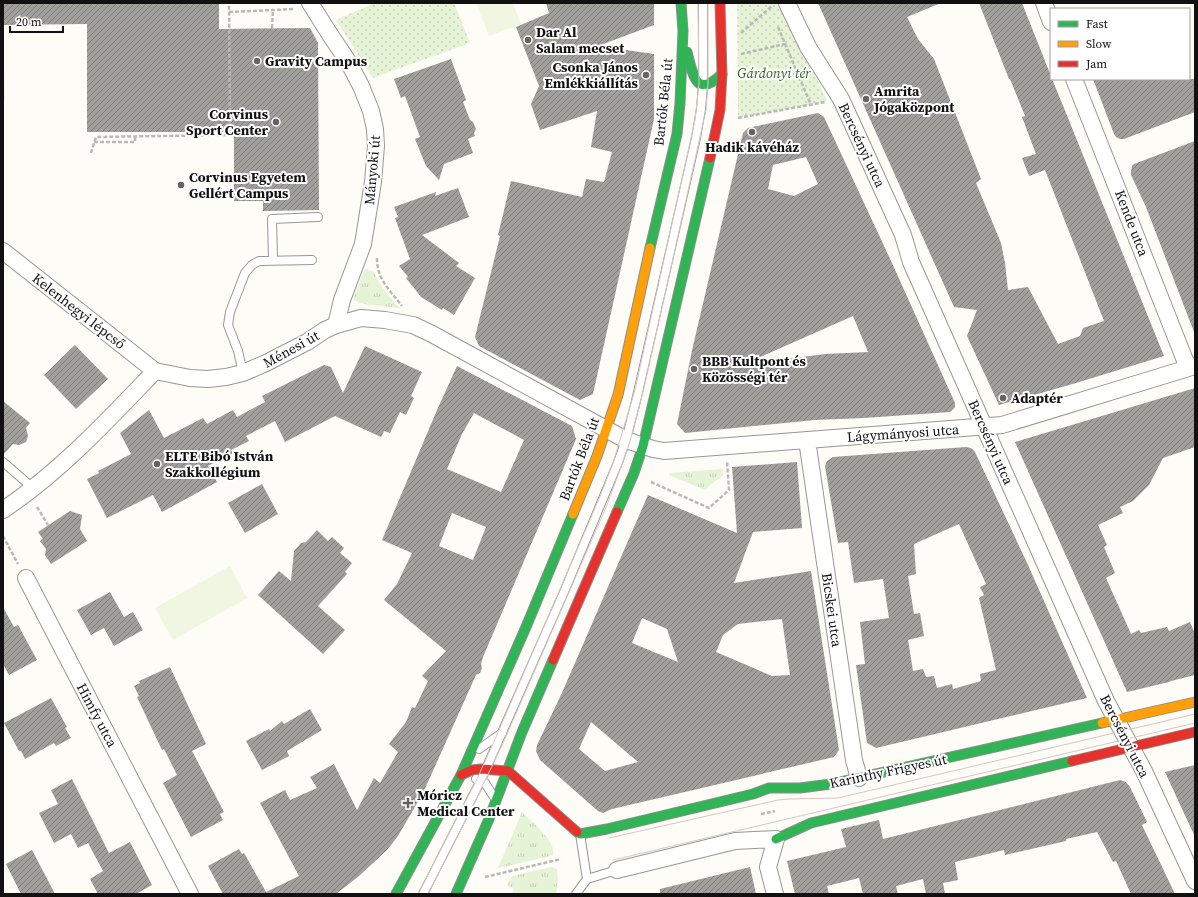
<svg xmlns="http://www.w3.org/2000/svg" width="1198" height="897" viewBox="0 0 1198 897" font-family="'Source Serif 4',serif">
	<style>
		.grass { fill: url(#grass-tufts) }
		.park { fill: url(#park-dots) }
		.pitch { fill: #f0f6e1 }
		.building { fill: url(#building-hatch); fill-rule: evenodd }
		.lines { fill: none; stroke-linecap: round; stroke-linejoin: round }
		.lane-casing { stroke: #979795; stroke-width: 10 }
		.street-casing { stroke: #979795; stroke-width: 18 }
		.fast-casing { stroke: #8e8d8b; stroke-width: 11 }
		.slow-casing { stroke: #8e8d8b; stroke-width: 11 }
		.jam-casing { stroke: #8e8d8b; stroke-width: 11 }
		.path { stroke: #b9b9b8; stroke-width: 2.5; stroke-dasharray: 4 2; stroke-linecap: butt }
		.lane { stroke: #fffffe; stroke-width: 8 }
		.street { stroke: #fffffe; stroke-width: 16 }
		.fast { stroke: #30b455; stroke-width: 9 }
		.slow { stroke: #ff9f0a; stroke-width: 9 }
		.jam { stroke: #e5322d; stroke-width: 9 }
		.tram { stroke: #d9c6c7; stroke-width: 1 }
		.poi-dot { fill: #646362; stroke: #fff; stroke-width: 1.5 }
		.labels { text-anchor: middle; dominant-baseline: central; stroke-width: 4; stroke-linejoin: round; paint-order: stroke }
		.poi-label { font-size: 14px; font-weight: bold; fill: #111; stroke: #fff; text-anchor: start }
		.park-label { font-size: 14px; font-style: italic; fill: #2f6b1f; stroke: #fff }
		.street-label { font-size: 14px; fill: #111; stroke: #fff }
	</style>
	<defs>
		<pattern id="grass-tufts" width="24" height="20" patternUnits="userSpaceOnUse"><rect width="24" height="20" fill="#e7f3d7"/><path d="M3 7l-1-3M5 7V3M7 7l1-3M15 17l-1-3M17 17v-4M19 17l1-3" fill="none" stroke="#c5cfb8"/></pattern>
		<pattern id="park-dots" width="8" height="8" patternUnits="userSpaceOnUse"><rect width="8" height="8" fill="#e7f3d7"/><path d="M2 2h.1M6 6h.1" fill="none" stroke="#c5cfb8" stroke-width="1.8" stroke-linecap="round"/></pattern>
		<pattern id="building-hatch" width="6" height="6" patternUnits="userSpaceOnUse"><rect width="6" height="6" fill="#a19f9c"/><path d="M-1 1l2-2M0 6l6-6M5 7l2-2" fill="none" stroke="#82807e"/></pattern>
	</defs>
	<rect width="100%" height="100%" fill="#fdfcf7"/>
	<path class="grass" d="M365,269l8,2c8,15 15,26 28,38 -14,-4 -36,-2 -47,-9v-4z
		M723,469v7l-12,8 -6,6 -36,-15v-2z
		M522,812c9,9 35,30 31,43l-3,1 -52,12z
		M552,867l5,2 1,10 -2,15h-44l2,-5 -7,-4 5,-9z"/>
	<path class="park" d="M375,3h79l16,40 -97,35 -37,-58z
		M737,3h45l45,98 -89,17z"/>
	<path class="pitch" d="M476,3h37l8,21 -32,12z
		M3,33l2,67h-2z
		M230,566l17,32 -74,42 -18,-32z"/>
	<path class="building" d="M3,3h216v26l91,-1 8,15 1,167 -56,1v-10h-29v-69h-147v-108l-84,1z
		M546,3h108v22l-56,21 56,8v65l-61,275 -13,6 -101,-54 -4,-9 25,-101 -2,-1 13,-54 71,16 4,-18 18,3 8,-30 -21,-5 6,-36 -57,19 -9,-26 8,-18 -23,-59 33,-14z
		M818,3h123l-34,14 11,22 16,20 47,120 -5,4 25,60 4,20 3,27 20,-3 30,57 22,-8 3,-8 21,-7 -59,-151 -16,6 -7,-18 14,-4 -14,-37 3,-1 -15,-37h-1l-30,-76h43l29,73v3h1l14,34 98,243 -88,27 -77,22 -32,-69 10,-26 -23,-3z
		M451,59l15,41 -3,2 7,18 3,2 3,7 -2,4 1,3 -7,3 5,14 -29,11 -5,16 -13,-14 -11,-27 5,-2 -15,-41 -4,2 -7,-19z
		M1093,79h102v33l-71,27h-4l-4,-2 -2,-3z
		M818,113l6,4 68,146 63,140v4l-5,5 -86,6 -49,2 -130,13 -8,-9 16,-78 50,-213 5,-5zM806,157l12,27 -24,12 -26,-7 5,-24zM853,316l15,36 -43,2 -83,11z
		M1195,141v191h-1l-48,-125 -15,-32v-4l1,-5 2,-2z
		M458,188l11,29 -47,18 37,28 -3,3 19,12 -21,37 -11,-7 -1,2 -21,-13 -15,-19 2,-1 -9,-11 11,-7 -15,-41 3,-1 -4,-10 42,-15 -1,4z
		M75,345l33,34 -32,30 -32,-34z
		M365,346l57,26 -11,24 3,2 -8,17 -6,-3 -10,21 -6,-2 -3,6 -46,-21 -50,26 -10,-21 -29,15 3,5 -18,9 2,3 -25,13 9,16 -55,30 -9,-17 -46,23 -20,-39 12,-6 -1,-2 33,-17 -11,-21 29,-23 15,28 39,-20 4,6 26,-14 4,7 28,-15 -3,-6 62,-31 7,2 12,26z
		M457,366l115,60 4,13 -93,218 -2,7 1,4 -2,5 -4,2 -53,118 -25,43 -11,14 -28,26 -23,18h-113l-15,-28 31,-17 3,5 2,-1 22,39 33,-16 -39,-73 25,-13 5,10 27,-12 -7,-11 24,-13 23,46 17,-32 6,5 18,-31 -9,-8 17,-22 6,-15 3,1 13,-27 -6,-5 24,-25 -62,-51 13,-16 15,-31 -30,-13 55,-130zM474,413l50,27 -23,52 -54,-23 15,-35zM452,513l34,14 -13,33 -34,-14z
		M1195,388v59l-32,11 -14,27 -16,16 -13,6 3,6 -25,12 9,20 -3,2 11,26 -9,5 25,56 8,-4 2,3 26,-6 2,4 21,-9 5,12v41l-24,6 -2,1 -42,10 -112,-250z
		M3,401l27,22 -4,5 2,8 -2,6 -7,3 -6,-1 -10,11z
		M966,447l5,1 4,4 53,113 59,133 -211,50 -9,-5 -11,-78 9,-1 -5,-42 29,-4 -6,-39 -29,4 -6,-41 -10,1 -13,-77 2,-5 6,-4zM959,524l27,60 -6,3 4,8 -5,3 17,72 -16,4 1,7 -28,8 -1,-5 -15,4 -3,-12 -8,1 -3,-8 -10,2 -5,-31 16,-4 -4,-23 -6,1 -6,-38 8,-2 -2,-30z
		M797,462l5,66 -49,4 -19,51 77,-12 28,179 -5,7 -222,52 -9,4 -5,-2 -58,-51 -4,-9 1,-6 24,-50 87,-200 89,38 -5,-66zM642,618l25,11 11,33 -46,-19zM782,619l8,56 -18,1 -56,-24 7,-17 15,-11zM591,722l47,40 -33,9 -26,-22z
		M262,484l16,30 -33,19 -17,-30z
		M70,511l12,4 -2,14 7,12 -36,23 -6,-9 1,-6 -6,-8 3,-2 -5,-7z
		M317,530l11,11 4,-4 12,11 -4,5 12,10 -7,9 2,2 -29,32 27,24 -22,24 -65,-59 21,-24 12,10 3,-30 7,-8 5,-1z
		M110,592l14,25 9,-5 10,18 -29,16 -10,-18 -13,7 -14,-25z
		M3,607l11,20 4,-2 19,35 -28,15 -6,-11z
		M170,667l36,77 -14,7 32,61 -4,2 3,6 -32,17 -28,-54 14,-8 -13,-26 -2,1 -25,-53 2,-1 -5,-10 6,-3 -1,-2z
		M51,698l16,29 -2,1 6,10 -15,8 -2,-3 -29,16 -4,-8h-2l-15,-28z
		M310,709l12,21 -35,21 2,5 -27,14 -16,-29 23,-12 1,2 12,-10 2,3z
		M1195,765v72l-30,-65z
		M72,779l37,74 21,-11 22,43 -16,9h-38l-8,-15 13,-8 -15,-28 -10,5 -7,-14 -17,9 -15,-30 19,-9 -7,-14z
		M1120,780l6,2 4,5 17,35 -5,3 33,69h-44l-15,-33 -3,1 -16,-30 -31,7v2l-61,14 -1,-5 -49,12 3,18 -15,3 2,11h-19l-3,-15 -27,7 2,8h-35l-4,-16 -32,8 2,8h-34l-8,-33 59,-14 -5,-18 38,-9 4,19z
		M32,850l23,44h-34l-15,-30z
		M750,867l6,27h-96v-5z"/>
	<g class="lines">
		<g class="lane-casing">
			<path id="lane" d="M273,260l-1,-41 46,-2
				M243,373l-5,-22 -10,-26 2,-13 15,-39 7,-8 7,-4 53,-1
				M3,462l30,26
				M479,749l23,-16
				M476,779l9,4 9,14
				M580,834l7,45
				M587,879l30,-9
				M423,894l58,-114 83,-188 53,-127 9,-25 10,-39 60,-263 5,-29 2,-24v-82
				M576,894l11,-15"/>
		</g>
		<g class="street-casing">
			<path id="street" d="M310,3l19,30 20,30 12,23 10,25 4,18 1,17 -3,36 -10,62 -21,56 -6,25
				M787,3l21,44 33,52 62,136 8,27 195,439 38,70 51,110
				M1044,3l7,19
				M1074,79l114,289
				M3,251l152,120 35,7 18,1 18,-2 17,-4 23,-10 41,-21 18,-12 11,-5 25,-7 24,2 28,5 19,9 194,106 27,9 11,2 338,-26 193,-59
				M807,440l47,320 5,18
				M3,510c57,-38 105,-90 152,-139
				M26,578l164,316
				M617,870l118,-29 41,-2 -8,28 7,27"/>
		</g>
		<g class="fast-casing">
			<path id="fast" d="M687,52c6,23 9,47 35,22
				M650,248l27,-114 3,-31 3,-72 -2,-28
				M617,512l17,-39 9,-27 67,-288
				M577,832l3,2 27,-5 146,-35 16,-6h31l31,-4 271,-61
				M776,839l35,-16 261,-62
				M396,894l65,-119 65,-148 47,-113
				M456,894l33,-75 33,-87 31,-72"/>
		</g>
		<g class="slow-casing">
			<path id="slow" d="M573,514l24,-58 21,-61 32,-147
				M1102,723l93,-21"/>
		</g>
		<g class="jam-casing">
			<path id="jam" d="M710,158l10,-48 2,-36 -2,-71
				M553,660l64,-148
				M1072,761l123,-29
				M461,775l11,-5 9,-1 27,2 69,61"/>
		</g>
		<path class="path" d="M229,12l66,-3
			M778,27l33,78
			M272,28l1,-18
			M741,33l31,-27
			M741,54l44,-10
			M738,118l87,-16
			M94,142h41v-5
			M91,153l5,-16 134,-2 -1,-132
			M377,258c0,22 13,32 25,48
			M651,482l58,26 20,-18 -2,-29
			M37,507l11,18
			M3,536l15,28
			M761,814l14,-3
			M485,877l76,-18"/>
		<use href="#lane" class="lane"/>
		<use href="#street" class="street"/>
		<use href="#fast" class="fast"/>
		<use href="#slow" class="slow"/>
		<use href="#jam" class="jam"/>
		<path class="tram" d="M609,838l169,-38 11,-1 49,-1 357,-84
			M613,860l582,-137
			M418,894l59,-115 19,-42 103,-238 14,-36 22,-73 60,-270 4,-37 -1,-80
			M428,894l43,-84 33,-69 103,-236 14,-38 9,-26 14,-53 62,-278 2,-25v-82"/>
	</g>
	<g class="poi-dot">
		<circle cx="528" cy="40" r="4"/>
		<circle cx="257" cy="61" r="4"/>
		<circle cx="646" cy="75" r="4"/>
		<circle cx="866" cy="99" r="4"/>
		<circle cx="276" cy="122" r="4"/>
		<circle cx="752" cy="132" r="4"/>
		<circle cx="181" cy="185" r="4"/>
		<circle cx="694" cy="369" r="4"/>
		<circle cx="1003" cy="398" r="4"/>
		<circle cx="157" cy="464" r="4"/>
		<path d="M406 797h4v4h4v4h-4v4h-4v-4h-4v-4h4z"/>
	</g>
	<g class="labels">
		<g class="poi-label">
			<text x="536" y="32">Dar Al<tspan x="536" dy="16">Salam mecset</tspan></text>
			<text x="265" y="61">Gravity Campus</text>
			<text x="638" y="67" text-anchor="end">Csonka János<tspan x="638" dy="16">Emlékkiállítás</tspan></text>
			<text x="874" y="91">Amrita<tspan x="874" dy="16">Jógaközpont</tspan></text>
			<text x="268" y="114" text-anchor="end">Corvinus<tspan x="268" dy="16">Sport Center</tspan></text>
			<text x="752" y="147" text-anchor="middle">Hadik kávéház</text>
			<text x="189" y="177">Corvinus Egyetem<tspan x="189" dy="16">Gellért Campus</tspan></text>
			<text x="702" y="361">BBB Kultpont és<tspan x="702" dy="16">Közösségi tér</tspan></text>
			<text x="1011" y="398">Adaptér</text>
			<text x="165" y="456">ELTE Bibó István<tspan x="165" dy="16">Szakkollégium</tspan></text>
			<text x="417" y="795">Móricz<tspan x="417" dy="16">Medical Center</tspan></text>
		</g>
		<g class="park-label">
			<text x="774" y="73">Gárdonyi tér</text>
		</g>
		<g class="street-label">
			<text transform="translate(663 102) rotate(-84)">Bartók Béla út</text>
			<text transform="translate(862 145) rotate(65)">Bercsényi utca</text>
			<text transform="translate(372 170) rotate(-85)">Mányoki út</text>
			<text transform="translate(1132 223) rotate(69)">Kende utca</text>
			<text transform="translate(79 311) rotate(38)">Kelenhegyi lépcső</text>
			<text transform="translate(291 349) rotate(-29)">Ménesi út</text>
			<text transform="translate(903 433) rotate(-4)">Lágymányosi utca</text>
			<text transform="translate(991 442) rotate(66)">Bercsényi utca</text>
			<text transform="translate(579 459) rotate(-69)">Bartók Béla út</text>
			<text transform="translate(832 610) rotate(82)">Bicskei utca</text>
			<text transform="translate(97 715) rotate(62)">Himfy utca</text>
			<text transform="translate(1125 736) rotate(63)">Bercsényi utca</text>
			<text transform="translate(888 771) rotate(-12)">Karinthy Frigyes út</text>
		</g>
	</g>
	<rect width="1198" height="897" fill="none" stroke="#111111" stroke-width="8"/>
	<rect x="1050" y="8" width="140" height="72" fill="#ffffff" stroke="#a0a0a0"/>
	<rect x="1058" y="21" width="20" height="6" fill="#30b455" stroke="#a0a0a0"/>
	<text x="1086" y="28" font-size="12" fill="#111111">Fast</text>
	<rect x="1058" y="41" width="20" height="6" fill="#ff9f0a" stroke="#a0a0a0"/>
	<text x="1086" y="48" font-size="12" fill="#111111">Slow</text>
	<rect x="1058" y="61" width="20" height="6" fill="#e5322d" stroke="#a0a0a0"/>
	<text x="1086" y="68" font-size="12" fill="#111111">Jam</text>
	<path d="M10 26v6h53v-6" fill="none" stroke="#111111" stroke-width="2"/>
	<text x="16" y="26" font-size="12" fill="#111111" stroke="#ffffff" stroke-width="3" paint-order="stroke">20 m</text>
</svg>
